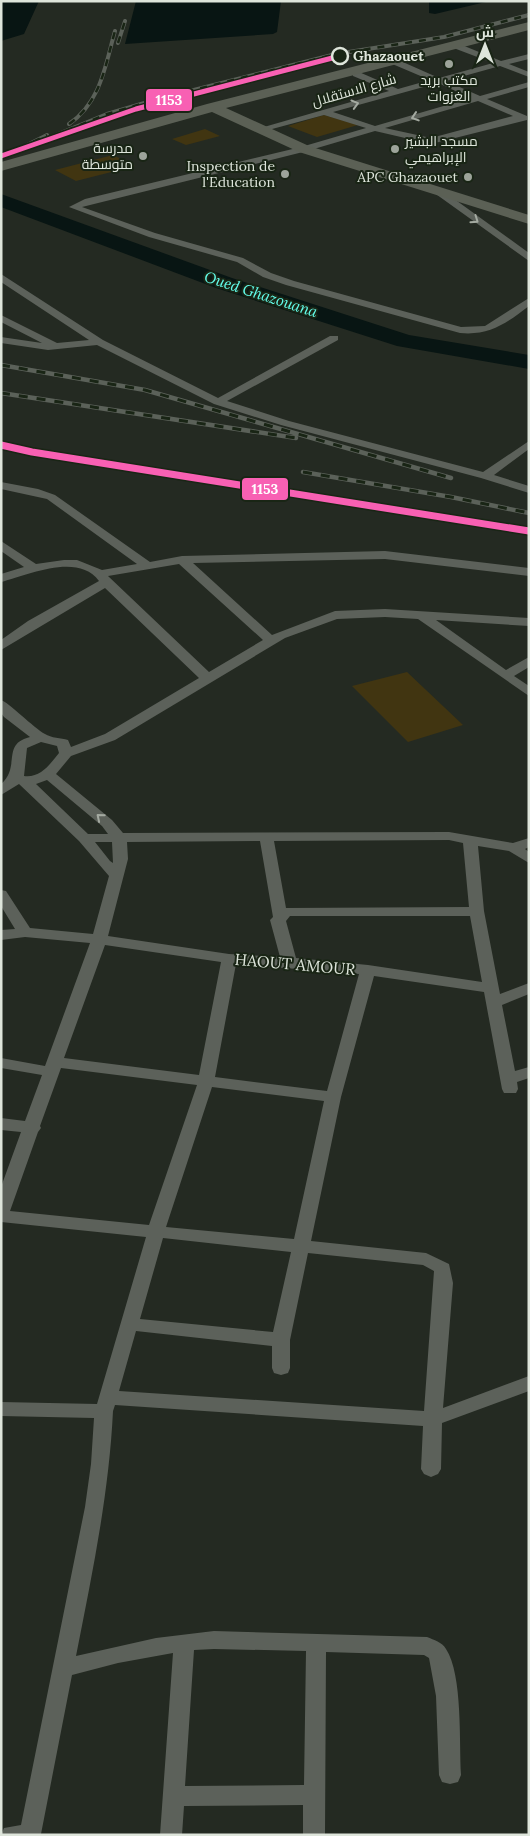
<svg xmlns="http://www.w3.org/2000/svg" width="530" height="1836" viewBox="0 0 530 1836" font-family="Lora,Cairo,serif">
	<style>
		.green { fill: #413511 }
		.water { fill: #081513 }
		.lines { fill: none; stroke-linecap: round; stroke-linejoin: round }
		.river { fill: #081513; fill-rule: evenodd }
		.minor { fill: #5c615a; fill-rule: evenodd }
		.primary { fill: #5b6055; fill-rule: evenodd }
		.rail-far1-casing { stroke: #5b6159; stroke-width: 4 }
		.rail-casing { stroke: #5b6159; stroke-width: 4.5 }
		.rail-far1 { stroke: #192515; stroke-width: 2.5; stroke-dasharray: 7; stroke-linecap: butt }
		.rail { stroke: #192515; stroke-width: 3; stroke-dasharray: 9; stroke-linecap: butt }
		.rail-1-far1-casing { stroke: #192515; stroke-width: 8 }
		.rail-1-casing { stroke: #192515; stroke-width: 10 }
		.rail-1-far1 { stroke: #f860b3; stroke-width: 5 }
		.rail-1 { stroke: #f860b3; stroke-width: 7 }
		.oneway { stroke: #a4aaa1 }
		.stop-dot { fill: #192515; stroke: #dee5db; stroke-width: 2.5 }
		.poi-dot { fill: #9da49a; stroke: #192515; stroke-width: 2 }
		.labels { text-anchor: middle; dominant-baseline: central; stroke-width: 4; stroke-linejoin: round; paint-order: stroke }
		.far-stop-label { font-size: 14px; font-weight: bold; fill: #dee5db; stroke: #192515; text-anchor: start }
		.far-poi-label { font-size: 14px; fill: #dee5db; stroke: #192515; text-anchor: end }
		.far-street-label { font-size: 14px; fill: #dee5db; stroke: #192515 }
		.far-water-label { font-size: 15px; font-style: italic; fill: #63feec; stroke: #192515 }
		.street-label { font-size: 16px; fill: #dee5db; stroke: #192515 }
		.line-badge { stroke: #192515; stroke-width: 2 }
		.badge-label { font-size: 14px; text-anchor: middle; font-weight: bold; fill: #fff }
	</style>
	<rect width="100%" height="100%" fill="#242a22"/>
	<path class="green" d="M324,115l34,10 -41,12 -29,-11z
		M205,129l15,7 -34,9 -14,-6z
		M113,155l22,11 -59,15 -21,-11z
		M407,672l56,53 -55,17 -56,-56z"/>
	<path class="water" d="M1,1h38l-15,33 -23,7z
		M136,1h145l-4,31 -4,2 -148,10z
		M429,1h61l-55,13 -6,-1z"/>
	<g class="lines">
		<path class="river" d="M1,194l231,84 177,57 120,20v14l-132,-23 -181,-58 -215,-81z"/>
		<path class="minor" d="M451,43h6l44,18 28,-7v5l-20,5 20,8v5l-29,-11 -54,15 34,15 49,-14v5l-42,12 40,17v4l-96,24 -56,-13 -68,20 -225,56 73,26 88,25 28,15 23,8 167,46 24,-1 44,-28v8c-22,17 -40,30 -69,27l-174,-48 -23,-8 -26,-15 -88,-25 -80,-30 16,-8 216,-52 65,-19 -42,-13 -63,17 -4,-3 132,-38 -36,-15v-4h6l39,17 32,-9 -40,-17v-4h6l43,19 54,-15 -42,-16zM438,83l33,15 -96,28 -42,-14zM478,101l35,15 -82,22 -46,-10z
			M433,188h6l90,65v8l-96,-69z
			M1,274l102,66 115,58 112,-62h8v4l-111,61 62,20 194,51 46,-31v8l-35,26 35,11v7l-48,-15 -200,-53 -67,-21 -117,-59 -49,5 -47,-7v-6l41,6 -41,-21v-7l56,28 32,-3 -88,-58z
			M1,482l37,7 17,6 95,67 32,-6 203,-5 144,17v8l-144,-17 -192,4 79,72 63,-24 50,-2 144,9v8l-93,-6 70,50 23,-13v10l-15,9 15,10v10l-111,-77 -33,-2 -48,2 -52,19 -170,102 -44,16 -15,18 56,46 11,13 326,-1 64,11 16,-5v9l-4,2 4,3v11l-20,-12 -31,-5 6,65 16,83 29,-11v11l-27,11 13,66 14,-4v11l-12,4 1,7 -2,4h-12l-2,-4 -18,-97 -110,-16 -33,121 -30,144 115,12 23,11 4,19 -10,125 86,-32v15l-87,32 -1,46 -3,5 -7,3 -7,-3 -3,-5 2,-43 -308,-21 -2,6c-4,83 -21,164 -37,245l80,-18 58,-7 213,6c7,3 15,5 19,12 17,26 13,94 15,126l-3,7 -8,2 -8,-2 -3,-7 -3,-79 -7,-38 -5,-3 -98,-3 -1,183h-22v-30l-119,1 -2,29h-22l13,-182 -55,10 -46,12 -31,159 -40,1 3,-7 17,-3 64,-318 6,-43 3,-46 -93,-2v-14l96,2 49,-167 -145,-15v-35l20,-55 -20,-2v-12l24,3 17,-46 -41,-7v-10l44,8 45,-123 -65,-6 -24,3v-10l14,-1 -14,-23v-16l5,1 24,37 63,6 16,-58 -30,-35 -60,-57 -18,11v-11c20,-17 0,-40 29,-47l-26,-20 -3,-4v-13c7,2 33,28 44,34 6,4 16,4 23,6l3,7 34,-13 94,-56 -94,-90 -104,62v-10l27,-19 71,-40c-21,-29 -71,-6 -98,1v-8l23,-7 -23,-16v-10l35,23 28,-4h13l25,10 35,-6 -90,-65 -46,-10zM179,564l84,76 -54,32 -101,-96zM41,742l16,4 2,7c-9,11 -18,25 -35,23l3,-28zM47,780l55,46 6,8h-20l-52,-50zM449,840l14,3 6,64 -183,1 -12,-67zM260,841l13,76 -3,3 10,37 -51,-3 -121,-18 20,-77 -1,-17zM95,842h17l1,21 -3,-2zM290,916h180l12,66 -114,-17 -72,-7 -10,-37zM105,945l116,17 -22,113 -135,-17zM236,964l123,10 -32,117 -112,-14zM61,1068l136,17 -48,140 -139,-14 28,-79 3,-4 -1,-2zM212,1087l112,14 -30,138 -128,-12zM163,1238l128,14 -18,80 -133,-13zM308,1253l115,12 11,6 -10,140 -305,-20 17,-60 136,15v22l2,5 7,2 7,-2 2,-5v-28zM214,1649l92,2 -2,134 -119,1 9,-136z"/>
		<path class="primary" d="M529,22v8l-303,78 83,38 220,69v9l-230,-72 -87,-40 -211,59v-9l206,-58z"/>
		<g class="rail-far1-casing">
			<path id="rail-far1" d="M118,43l7,-22
				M69,124c32,-22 36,-58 46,-93
				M41,141l66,-27 51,-15 178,-45 108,-17 85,-22
				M21,148l26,-13"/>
		</g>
		<g class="rail-casing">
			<path id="rail" d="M1,365l144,25 306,88
				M1,393l295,45
				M303,472l148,25 78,16"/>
		</g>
		<use href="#rail-far1" class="rail-far1"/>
		<use href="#rail" class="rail"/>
		<g class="rail-1-far1-casing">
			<path id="rail-1-far1" d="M1,156l135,-47 204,-53"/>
		</g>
		<g class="rail-1-casing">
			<path id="rail-1" d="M1,445l31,7 497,79"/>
		</g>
		<use href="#rail-1-far1" class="rail-1-far1"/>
		<use href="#rail-1" class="rail-1"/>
	</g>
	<defs><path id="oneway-chevron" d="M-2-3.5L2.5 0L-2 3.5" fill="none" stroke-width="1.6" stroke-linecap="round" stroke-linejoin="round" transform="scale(1.25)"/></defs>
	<g class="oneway">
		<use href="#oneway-chevron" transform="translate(355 104) rotate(-16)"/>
		<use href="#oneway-chevron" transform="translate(415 117) rotate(162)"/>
		<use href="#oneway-chevron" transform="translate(475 220) rotate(35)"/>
		<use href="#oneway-chevron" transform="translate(100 817) rotate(-140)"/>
	</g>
	<circle class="stop-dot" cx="340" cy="56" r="8"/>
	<g class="poi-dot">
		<circle cx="449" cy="64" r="5"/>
		<circle cx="395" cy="149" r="5"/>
		<circle cx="143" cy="156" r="5"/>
		<circle cx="285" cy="174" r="5"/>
		<circle cx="468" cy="177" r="5"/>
	</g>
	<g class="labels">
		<g class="far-stop-label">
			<text x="353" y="56">Ghazaouet</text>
		</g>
		<g class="far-poi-label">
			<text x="449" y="80" text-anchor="middle">مكتب بريد<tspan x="449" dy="16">الغزوات</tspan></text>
			<text x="405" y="141" text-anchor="start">مسجد البشير<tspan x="405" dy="16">الإبراهيمي</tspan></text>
			<text x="133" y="148">مدرسة<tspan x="133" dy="16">متوسطة</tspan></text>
			<text x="275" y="166">Inspection de<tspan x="275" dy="16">l'Education</tspan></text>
			<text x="458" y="177">APC Ghazaouet</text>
		</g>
		<g class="far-street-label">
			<text transform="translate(354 90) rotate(-16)">شارع الاستقلال</text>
		</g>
		<g class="far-water-label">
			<text transform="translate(261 294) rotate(18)">Oued Ghazouana</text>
		</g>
		<g class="street-label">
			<text transform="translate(295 964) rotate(5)">HAOUT AMOUR</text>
		</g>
	</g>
	<g class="line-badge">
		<rect x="145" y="88" width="48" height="24" rx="5" fill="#f860b3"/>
		<rect x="241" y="477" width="48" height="24" rx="5" fill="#f860b3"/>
	</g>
	<g class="badge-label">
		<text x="169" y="105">1153</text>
		<text x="265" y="494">1153</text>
	</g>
	<rect width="530" height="1836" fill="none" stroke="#dee5db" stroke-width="5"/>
	<g transform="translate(485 45)" stroke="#192515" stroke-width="4" paint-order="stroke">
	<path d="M0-4L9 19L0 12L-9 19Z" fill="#dee5db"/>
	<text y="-8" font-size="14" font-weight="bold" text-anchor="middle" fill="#dee5db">ش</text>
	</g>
</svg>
